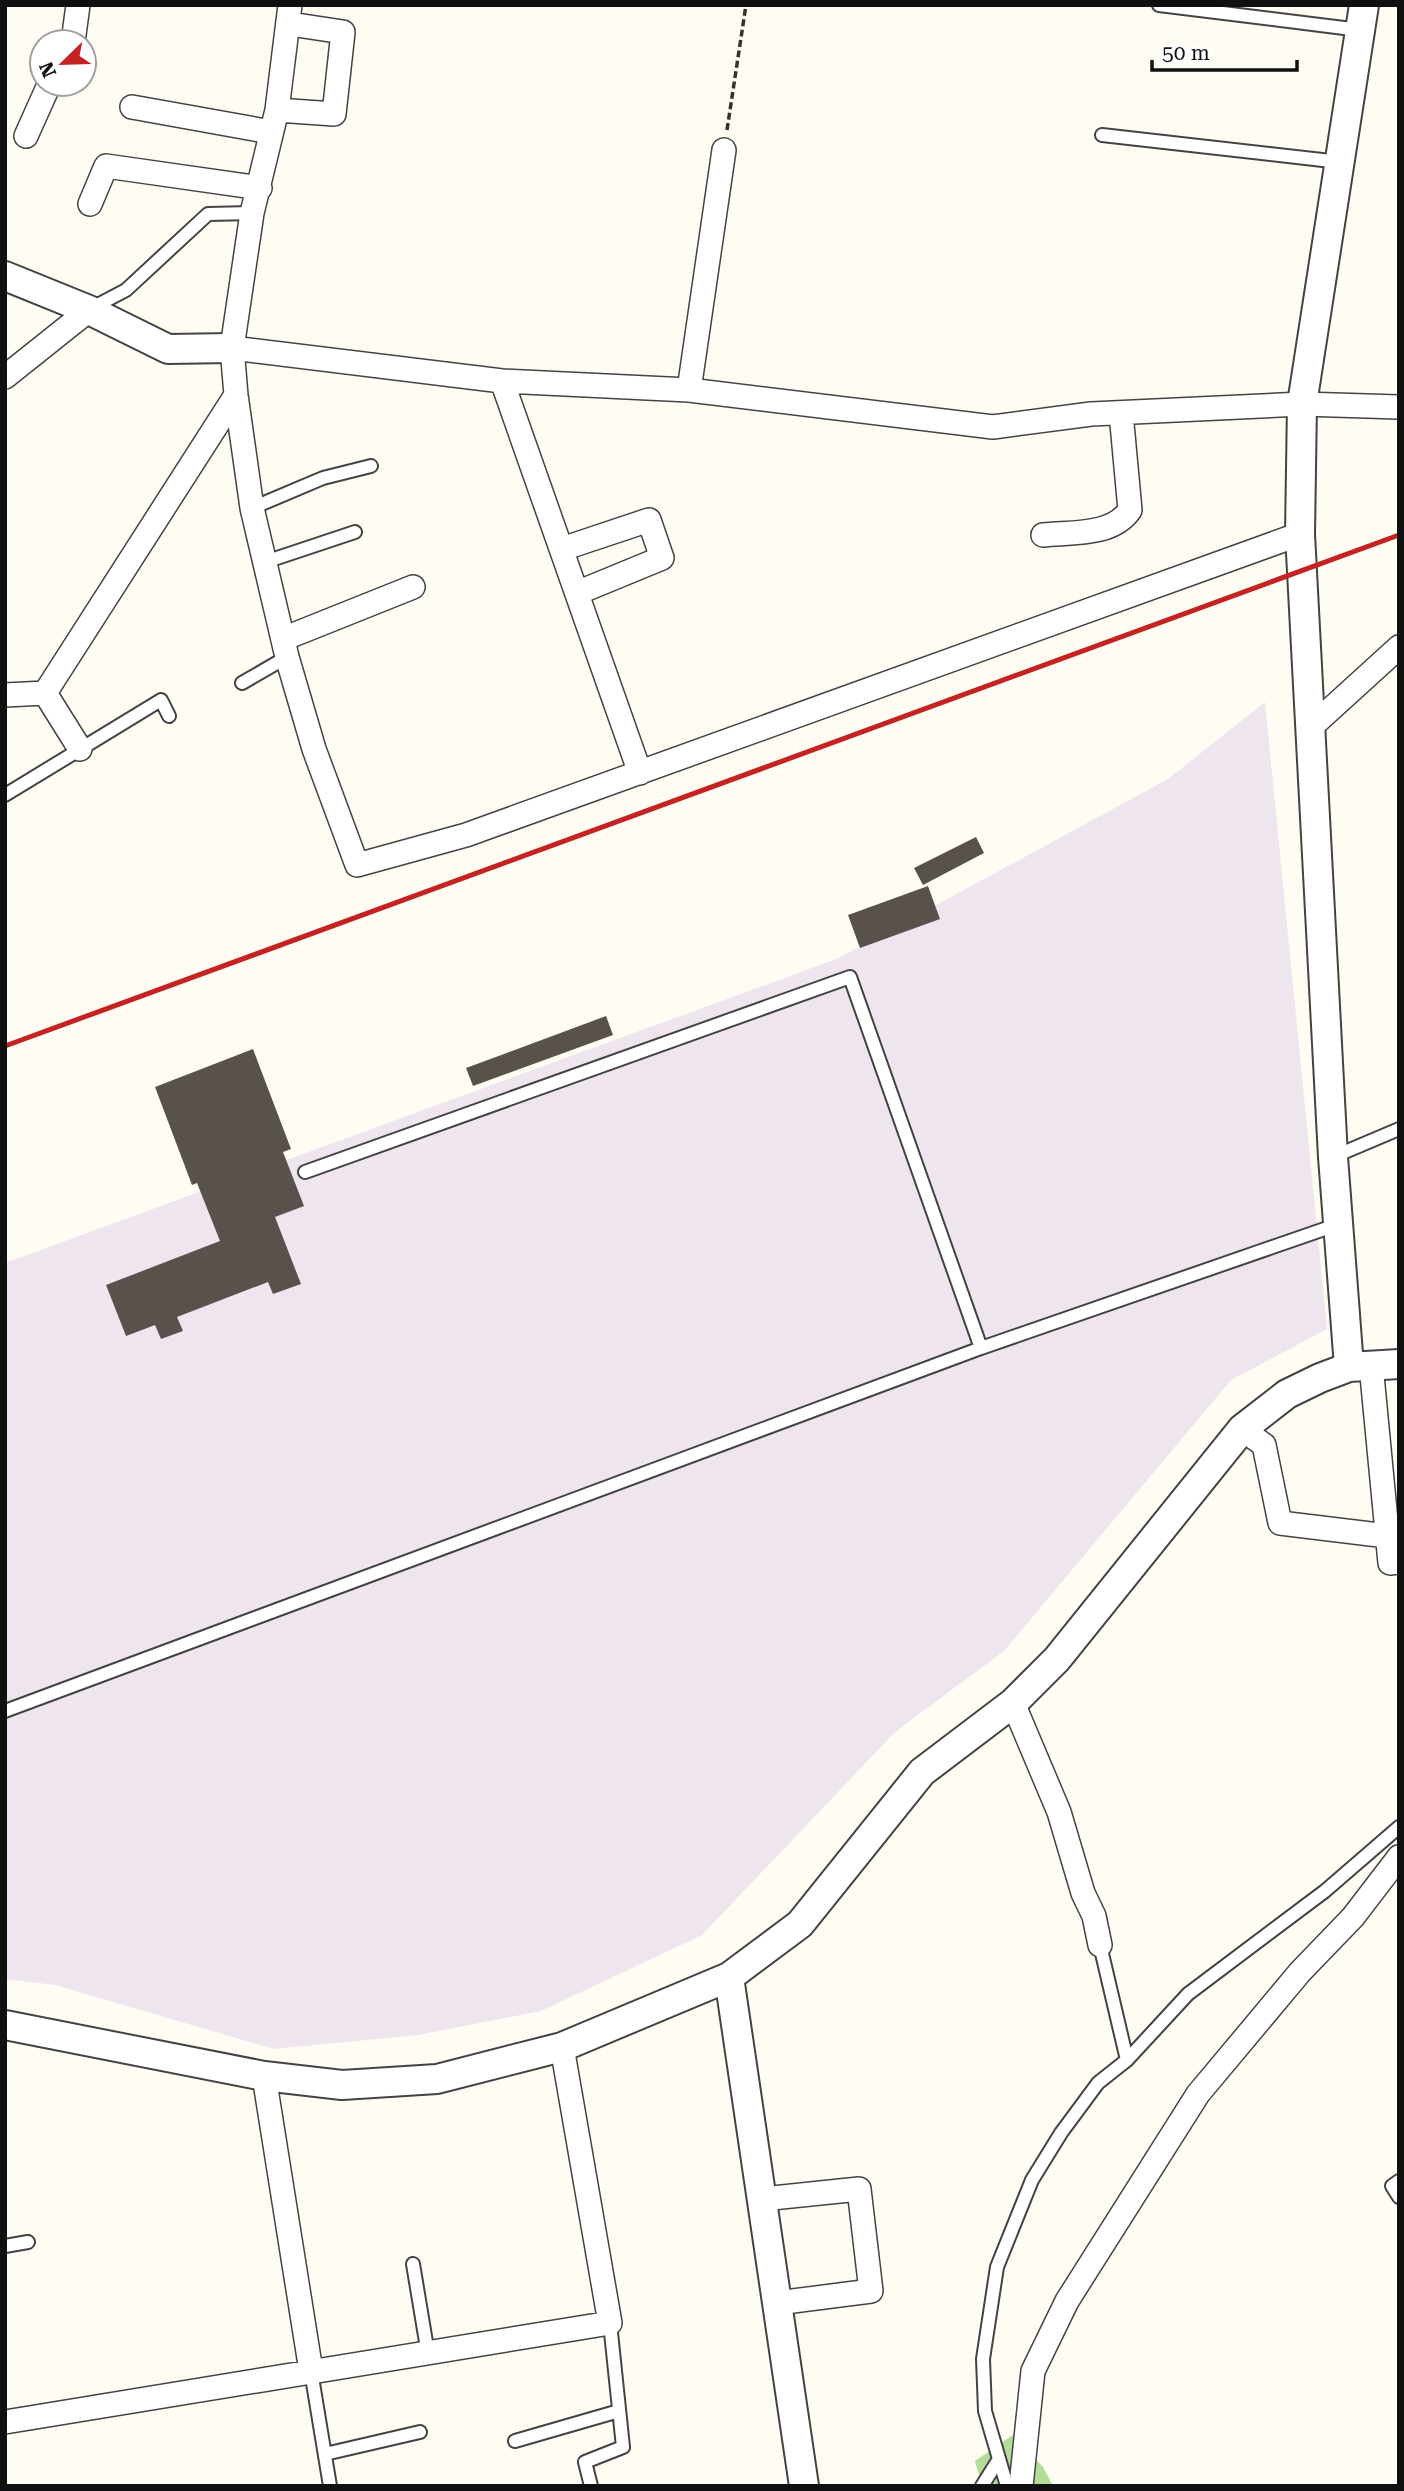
<svg xmlns="http://www.w3.org/2000/svg" width="1404" height="2491" viewBox="0 0 1404 2491" font-family="'Roboto Serif',serif">
	<style>
		.industrial { fill: #eee5ee }
		.forest { fill: #b4dd99 }
		.building { fill: #59524c }
		.lines { fill: none; stroke-linecap: round; stroke-linejoin: round }
		.service-casing { stroke: #434343; stroke-width: 16 }
		.minor-casing { stroke: #434343; stroke-width: 26 }
		.tertiary-casing { stroke: #434343; stroke-width: 32 }
		.path { stroke: #323232; stroke-width: 3.5; stroke-dasharray: 7 3.5; stroke-linecap: butt }
		.service { stroke: #fff; stroke-width: 12 }
		.minor { stroke: #fff; stroke-width: 23 }
		.tertiary { stroke: #fff; stroke-width: 28 }
		.rail { stroke: #c52323; stroke-width: 5 }
	</style>
	<rect width="100%" height="100%" fill="#fffdf3"/>
	<path class="industrial" d="M1265,702l62,627 -96,51 -227,271 -109,81 -193,203 -161,76 -123,24 -144,14 -219,-64 -50,-6v-716l834,-305 329,-179z"/>
	<path class="forest" d="M1013,2435l30,32 10,19h-71l-7,-25z"/>
	<path class="building" d="M976,837l8,16 -61,32 -9,-17z
		M928,886l12,33 -80,29 -12,-33z
		M606,1016l7,19 -140,51 -7,-18z
		M253,1049l38,100 -8,3 21,54 -29,11 26,67 -28,10 -5,-12 -91,35 6,14 -22,8 -6,-14 -29,11 -20,-51 114,-44 -23,-58 -5,2 -37,-98z"/>
	<g class="lines">
		<g class="service-casing">
			<path id="service" d="M1159,5l201,25
				M1102,135l238,27
				M90,309l36,-19 82,-76 44,-1
				M252,508l71,-30 48,-12
				M265,562l90,-30
				M242,683l45,-26
				M5,795l156,-95 8,16
				M1333,1157l66,-28
				M305,1172l545,-195 131,371
				M5,1711l976,-363 358,-124
				M1100,1945l27,115
				M1399,2181l-7,5 7,11
				M5,2246l23,-4
				M413,2264l15,90
				M311,2371l19,115
				M515,2441l104,-30
				M325,2454l95,-22
				M591,2486l-6,-24 38,-15 -13,-124
				M982,2486l17,-27
				M1007,2486l-22,-75 -2,-52 14,-92 35,-87 29,-47 37,-50 29,-23 61,-66 137,-103 74,-64"/>
		</g>
		<g class="minor-casing">
			<path id="minor" d="M290,5l-13,105 -25,103 -20,135 4,47 16,113 35,149 27,92 43,116 109,-30 834,-301
				M73,42l5,-37
				M132,107l139,25
				M277,110l57,4 9,-82 -53,-8
				M26,136l22,-49 5,-3
				M90,204l16,-38 154,22
				M232,348l270,33 187,9 304,37 98,-13 211,-10 97,3
				M5,377l84,-67
				M502,381l138,392
				M689,390l35,-240
				M1043,535c30,-3 69,1 87,-25l-9,-97
				M562,549l87,-29 13,38 -85,35
				M283,639l130,-52
				M45,693l191,-298
				M5,695l40,-2 35,56
				M1310,728l89,-81
				M1371,1365l19,198 9,-1
				M1242,1429l22,16 16,78 107,13
				M1013,1703l46,109 24,81 11,23 6,29
				M264,2076l47,295
				M762,2199l97,-10 12,102 -94,12
				M5,2422l605,-99 -48,-276
				M1021,2486l12,-115 34,-70 131,-207 102,-122 53,-55 46,-60"/>
		</g>
		<g class="tertiary-casing">
			<path id="tertiary" d="M5,276l84,34 79,39 64,-1
				M1349,1367l-16,-210 -33,-623 2,-130 62,-399
				M729,1977l75,509
				M5,2025l259,51 78,9 95,-6 125,-32 167,-70 71,-53 122,-152 91,-69 44,-44 185,-230 45,-35 33,-16 29,-11 50,-3"/>
		</g>
		<path class="path" d="M727,130l19,-125"/>
		<use href="#service" class="service"/>
		<use href="#minor" class="minor"/>
		<use href="#tertiary" class="tertiary"/>
		<path class="rail" d="M5,1046l1394,-511"/>
	</g>
	<rect width="1404" height="2491" fill="none" stroke="#101010" stroke-width="14"/>
	<g transform="translate(63 63) rotate(247)"><circle r="33" fill="#ffffff" stroke="#9f9f9f" stroke-width="2"/>
	<path d="M0-5L12 26L0 18L-12 26Z" fill="#c52323"/>
	<text y="-10" font-size="19" font-weight="bold" text-anchor="middle" fill="#101010">N</text>
	</g>
	<path d="M1152 60v10h145v-10" fill="none" stroke="#101010" stroke-width="3.5"/>
	<text x="1162" y="60" font-size="21" fill="#101010" stroke="#ffffff" stroke-width="5" paint-order="stroke">50 m</text>
</svg>
